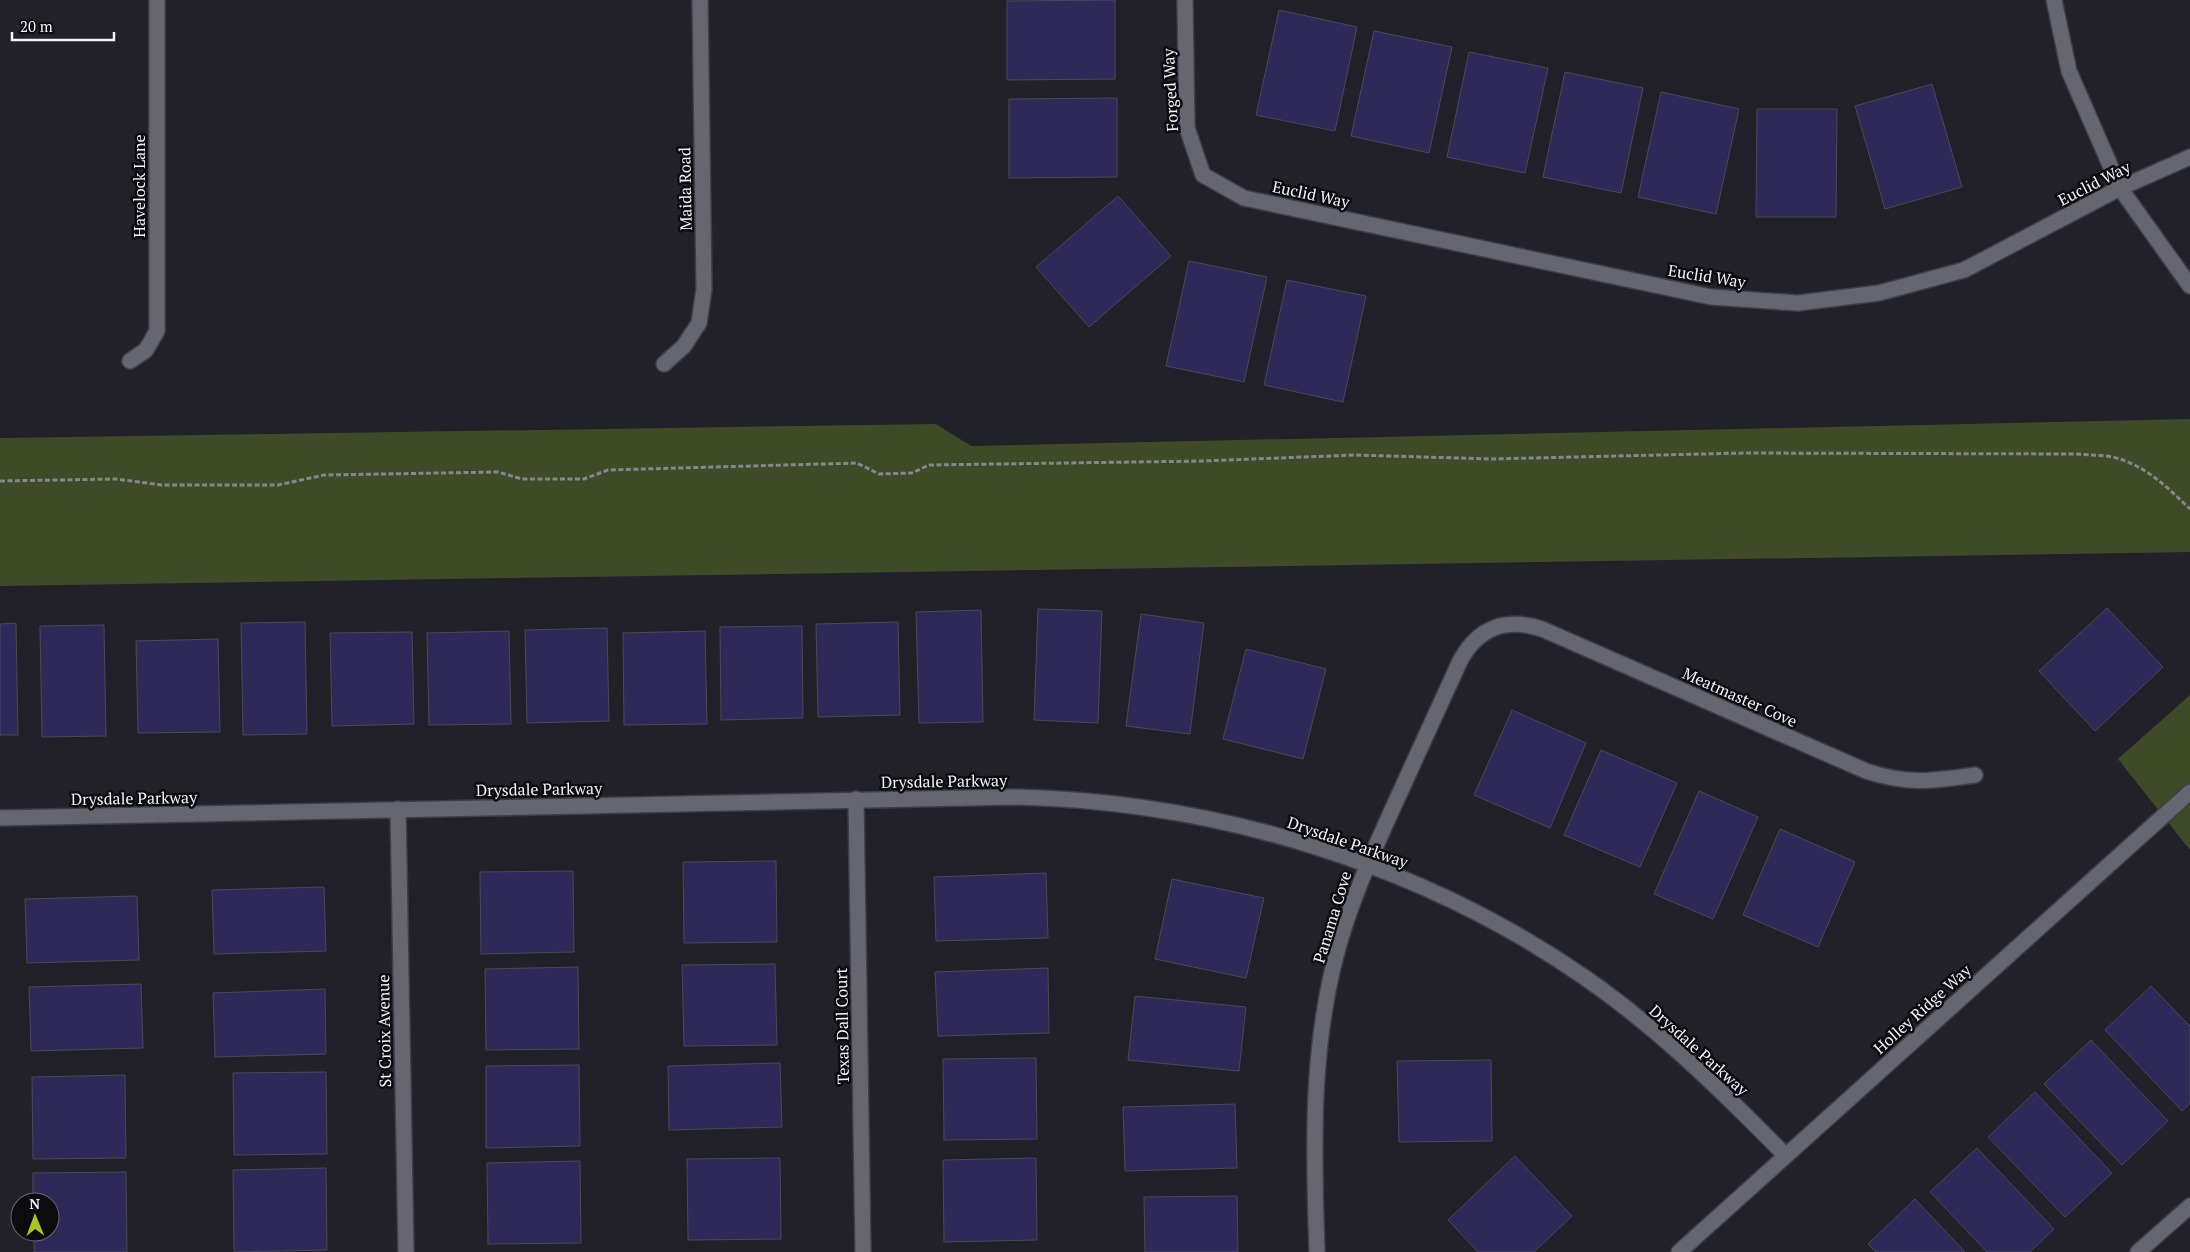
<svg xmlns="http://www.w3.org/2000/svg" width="2190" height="1252" viewBox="0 0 2190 1252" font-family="'PT Serif',serif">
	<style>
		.green { fill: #3f4b27 }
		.building { fill: #2f295a; stroke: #4a4a54 }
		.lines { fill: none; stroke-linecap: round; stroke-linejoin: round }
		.minor-casing { stroke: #3e3e46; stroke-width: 18 }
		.path { stroke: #85858c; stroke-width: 3; stroke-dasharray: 5 2.5; stroke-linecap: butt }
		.minor { stroke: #666671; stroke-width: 15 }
		.labels { text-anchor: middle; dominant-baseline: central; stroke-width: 5; stroke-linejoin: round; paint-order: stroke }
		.street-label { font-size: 16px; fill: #f3f3f9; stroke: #0c0b0f }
	</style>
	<rect width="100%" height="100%" fill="#22212a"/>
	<path class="green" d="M2190,419v133l-2190,34v-148l936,-14 35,22z
		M2190,695v155l-72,-91z"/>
	<path class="building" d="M1115,0v79l-108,1v-79z
		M1279,10l78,17 -22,104 -79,-16z
		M1374,31l78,16 -23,106 -78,-17z
		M1469,52l79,16 -23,105 -78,-16z
		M1565,72l78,16 -22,105 -78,-16z
		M1932,84l30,103 -77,22 -30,-103z
		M1661,92l78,17 -23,105 -78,-17z
		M1117,98v79l-108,1v-79z
		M1757,109h80l-1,108h-80z
		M1118,196l53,60 -82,71 -53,-60z
		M1189,261l78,16 -23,105 -78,-16z
		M1287,280l79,16 -23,106 -79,-17z
		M2107,608l56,59 -68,64 -56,-60z
		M1038,609l64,2 -4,112 -64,-3z
		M981,610l2,112 -64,1 -3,-111z
		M1141,614l63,9 -14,111 -64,-8z
		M305,622l2,112 -64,1 -2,-112z
		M898,622l2,93 -82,2 -2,-93z
		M16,623l2,112h-18v-111z
		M104,625l2,111 -64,1 -2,-111z
		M802,626l1,92 -82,2 -1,-93z
		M607,628l2,93 -82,2 -2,-93z
		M509,631l2,93 -82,1 -2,-92z
		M705,631l2,93 -83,1 -1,-92z
		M412,632l2,92 -82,2 -2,-93z
		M218,639l2,93 -82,1 -2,-92z
		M1246,649l80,20 -23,90 -80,-20z
		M1512,710l74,33 -36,85 -76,-33z
		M1601,750l76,33 -37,84 -76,-32z
		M1699,791l59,26 -45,102 -59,-25z
		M1780,829l75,33 -37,85 -75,-32z
		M776,861l1,81 -93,1 -1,-81z
		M573,871l1,81 -93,2 -1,-82z
		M1046,873l2,65 -112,3 -2,-64z
		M1172,879l92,19 -18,80 -91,-19z
		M324,887l2,64 -112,3 -2,-64z
		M137,896l2,64 -112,3 -2,-64z
		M775,964l2,81 -93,1 -2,-81z
		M578,967l1,82 -93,1 -1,-81z
		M1048,968l1,65 -111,3 -3,-64z
		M141,984l2,64 -112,3 -2,-64z
		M2151,986l39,40v77l-8,8 -77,-81z
		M325,989l1,65 -111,3 -2,-64z
		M1135,996l111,11 -7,64 -111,-11z
		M2091,1040l77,81 -46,44 -78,-81z
		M1036,1058l1,81 -93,1 -1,-81z
		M1491,1060l1,81 -93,1 -2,-81z
		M780,1063l2,64 -113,3 -1,-64z
		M579,1065l1,81 -94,2v-82z
		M326,1072l1,82 -93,1 -1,-82z
		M125,1075l1,83 -93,1 -1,-82z
		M2035,1092l77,81 -47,44 -77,-80z
		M1235,1104l2,64 -112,3 -2,-64z
		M1977,1148l77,81 -24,23h-43l-57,-60z
		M1515,1156l57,60 -38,36h-56l-30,-32z
		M780,1158l1,81 -93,1 -1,-81z
		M1036,1158l1,82 -93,2 -1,-82z
		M580,1161l1,82 -93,1 -1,-81z
		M326,1168l1,82 -93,2 -1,-82z
		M126,1172l1,80h-93v-20h16v-30h-17v-29z
		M1237,1196l1,56h-93l-1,-55z
		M1915,1199l50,53h-89l-8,-8z"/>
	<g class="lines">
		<g class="minor-casing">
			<path id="minor" d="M1185,0l2,128 16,47 41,23 467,99 87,6 81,-10 85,-23 156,-82 70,-31
				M2054,0l15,71 51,117 70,98
				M130,361l16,-11 11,-19v-331
				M664,364l20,-18 15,-23 5,-34 -4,-289
				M856,799l7,453
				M398,809l8,443
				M0,818l1012,-21c200,4 406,65 572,180 74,51 138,114 201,178
				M1317,1252c-4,-109 -7,-222 28,-327 14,-43 33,-84 52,-126 21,-46 42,-92 63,-138 18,-33 45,-44 82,-32l324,142c42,14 67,10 109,4
				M1679,1252l511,-460
				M2138,1252l52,-46"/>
		</g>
		<path class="path" d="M0,481l116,-2 46,6h116l46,-10 174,-3 24,7h62l24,-9 249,-7 22,11 33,-1 17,-8 273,-4 153,-6 136,4 253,-6 333,1c12,1 24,1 36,3 32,8 54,30 77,52"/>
		<use href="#minor" class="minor"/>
	</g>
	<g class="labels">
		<g class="street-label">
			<text transform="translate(1170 90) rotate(-93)">Forged Way</text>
			<text transform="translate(2094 183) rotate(-27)">Euclid Way</text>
			<text transform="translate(139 186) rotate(-90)">Havelock Lane</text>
			<text transform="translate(685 189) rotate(-91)">Maida Road</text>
			<text transform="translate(1311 194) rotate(12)">Euclid Way</text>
			<text transform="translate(1707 276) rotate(9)">Euclid Way</text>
			<text transform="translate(1740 697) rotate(24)">Meatmaster Cove</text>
			<text transform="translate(944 781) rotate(-1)">Drysdale Parkway</text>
			<text transform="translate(539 789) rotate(-1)">Drysdale Parkway</text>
			<text transform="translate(134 798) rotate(-1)">Drysdale Parkway</text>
			<text transform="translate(1348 842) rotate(19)">Drysdale Parkway</text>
			<text transform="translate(1332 917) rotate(-73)">Panama Cove</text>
			<text transform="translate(1922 1009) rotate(-42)">Holley Ridge Way</text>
			<text transform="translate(842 1026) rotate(-91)">Texas Dall Court</text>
			<text transform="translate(384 1031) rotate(-91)">St Croix Avenue</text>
			<text transform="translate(1699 1050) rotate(42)">Drysdale Parkway</text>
		</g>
	</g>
	<g transform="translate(35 1217) rotate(359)"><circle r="24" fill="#0c0b0f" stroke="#68686d"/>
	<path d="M0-4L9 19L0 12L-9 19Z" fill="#a7c71e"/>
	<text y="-8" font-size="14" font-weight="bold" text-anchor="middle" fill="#f3f3f9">N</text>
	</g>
	<path d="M12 32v8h102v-8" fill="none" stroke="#f3f3f9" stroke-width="2.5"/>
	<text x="20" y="32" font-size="15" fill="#f3f3f9" stroke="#0c0b0f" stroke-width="4" paint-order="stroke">20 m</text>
</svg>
